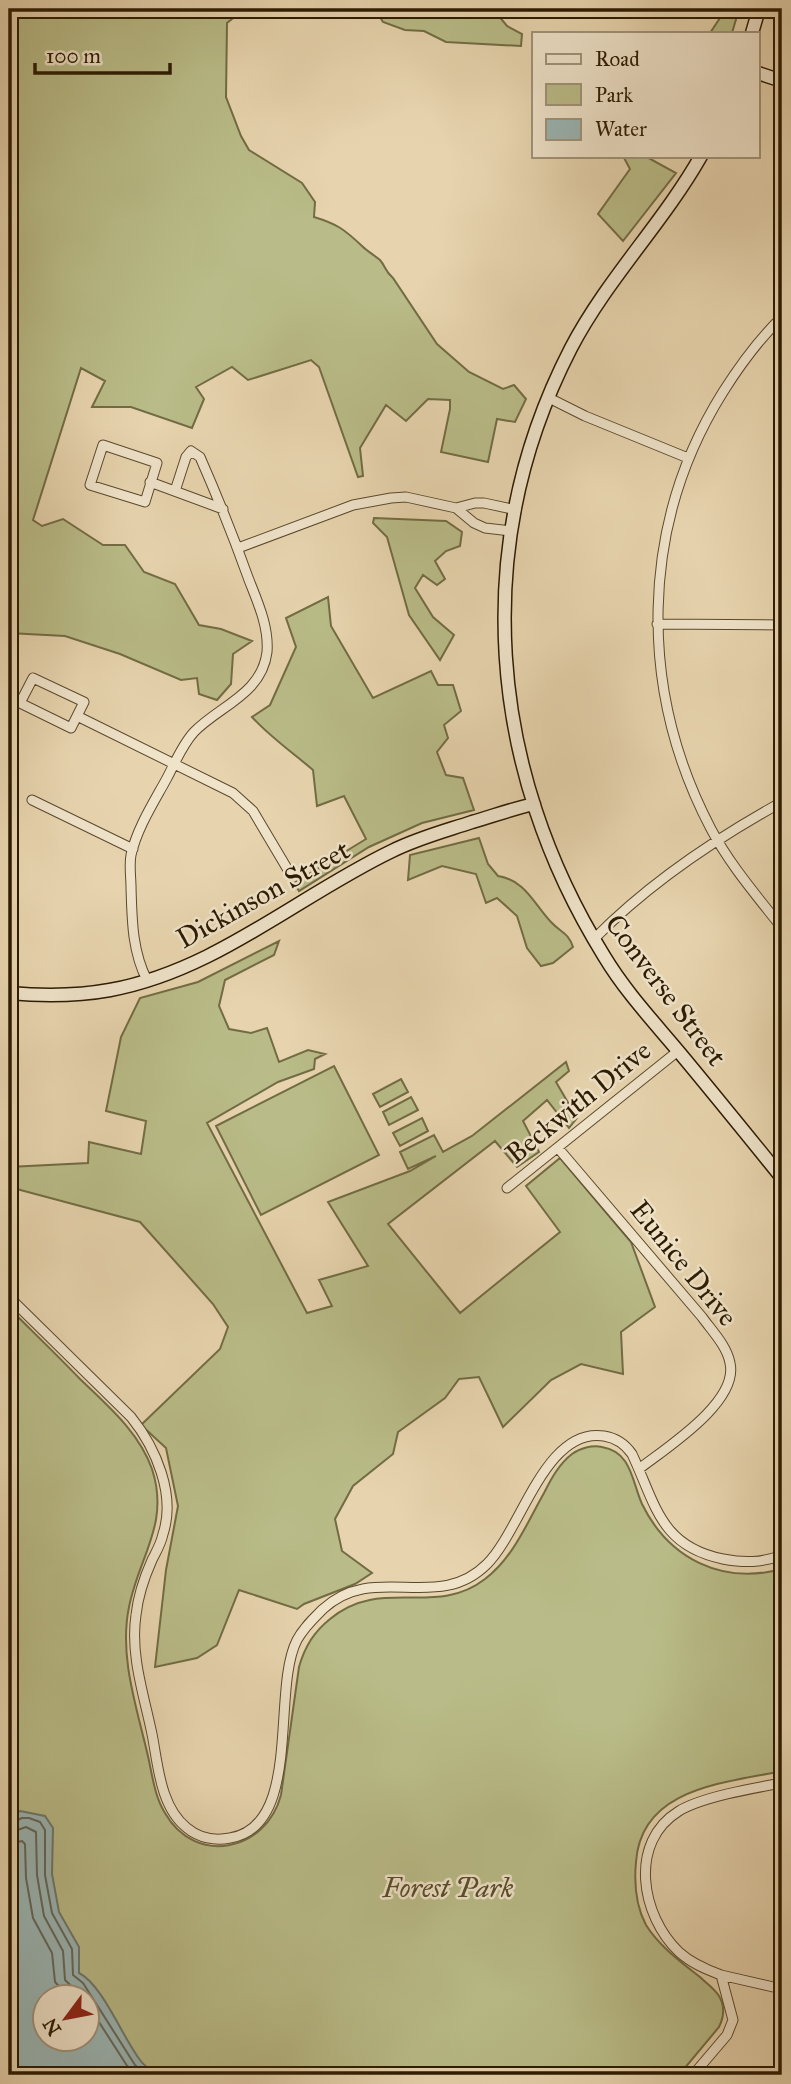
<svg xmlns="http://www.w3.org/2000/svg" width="791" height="2084" viewBox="0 0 791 2084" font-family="'IM FELL Great Primer',serif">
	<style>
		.green { fill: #b9bc88; stroke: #726c44; stroke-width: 2; fill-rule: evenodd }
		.water { fill: #9ab6b5; stroke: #6e786d; stroke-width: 2; fill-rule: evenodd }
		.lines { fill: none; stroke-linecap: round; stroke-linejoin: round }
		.shore { stroke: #63685b; stroke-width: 2 }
		.street-casing { stroke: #5b492c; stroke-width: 11 }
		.secondary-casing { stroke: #2c1b01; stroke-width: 15 }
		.street { stroke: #efe3ca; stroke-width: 9 }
		.secondary { stroke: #efe3ca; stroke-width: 12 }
		.labels { text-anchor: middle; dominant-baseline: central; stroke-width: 5; stroke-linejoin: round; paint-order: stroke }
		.street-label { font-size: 28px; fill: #2c1b01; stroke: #efe3ca }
		.park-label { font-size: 28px; font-style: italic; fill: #564b2a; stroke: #efe3ca }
	</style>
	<rect width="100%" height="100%" fill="#e7d4ae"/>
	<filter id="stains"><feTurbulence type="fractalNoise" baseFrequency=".00286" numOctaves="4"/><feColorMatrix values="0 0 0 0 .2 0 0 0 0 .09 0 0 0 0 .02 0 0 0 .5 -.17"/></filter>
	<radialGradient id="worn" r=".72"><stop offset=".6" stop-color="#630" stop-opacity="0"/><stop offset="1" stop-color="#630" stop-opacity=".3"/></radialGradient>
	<path class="green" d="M9,9h244l-16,6 -10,8 -1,74 15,39 8,14 53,33 13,19 -1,15c23,7 30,12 48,29 5,5 12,9 18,14 6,7 4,10 13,18l44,66 32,28 34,17 11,-4 12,14 -11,23 -18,-3 -9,43 -47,-10 9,-43v-9l-22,-1 -22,22 -20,-16 -26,43 3,28 -5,1 -39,-110 -8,-7 -63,20 -16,-13 -36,20 8,12 -12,29 -61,-21h-39l13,-26 -24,-13 -48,152 9,6 21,-7 40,26h22l19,27 31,12 24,41 22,4 31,12 -19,13 -2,30 -14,16 -18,-6 -2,-16 -16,2 -61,-26 -55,-18 -56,-3z
		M375,9h118l14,17 15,8 -1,12 -75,-4 -22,-11 -19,-1 -22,-8z
		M726,9h13l-7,24h-22z
		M623,156h22l31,17 -53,68 -25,-27 32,-45z
		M374,518l72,3 16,11 -2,14 -14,5 -11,10 10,18 -8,6 -14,-10 -8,13 18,29 21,18 -14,25 -31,-45 -22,-78 -14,-14z
		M328,597l3,29 42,72 58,-27 7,14h15l8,26 -17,14 4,13 -11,14 9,23 17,3 11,32 -52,13 -53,24 -70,44 -5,-8 72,-44 -22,-43 -27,10 -4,-36c-21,-18 -43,-33 -61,-53l18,-12 26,-58 -10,-29z
		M479,838l9,26 10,12c27,4 36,28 53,46 10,11 17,10 22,25l-20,16 -12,3 -14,-18 -10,-32 -20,-18 -11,5 -10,-29 -34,-8 -34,14 2,-25z
		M279,941l-5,14 -49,25 -6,26 10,23 22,4 16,-5 12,34 29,-12 17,4 -10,5 -1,10 -36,13 -71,41 100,190 25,-7 -13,-26 49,-14 -40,-64 82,-31 26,-15 -28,13 -8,-17 34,-17 9,17 29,-16 94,-74 3,9 -13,11 21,36 -8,10 -22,-28 -24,21 16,31 -22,15 -22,-26 -107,83 72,89 100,-81 -34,-46 34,-28 71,84 24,65 -34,25 2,42 -42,-10 -30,16 -48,47 -24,-50 -20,2 -14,19 -47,34 -5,22 -40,32 -18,33 7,32 30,22 -17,11 -51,20 -7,5 -58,-19 -22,55 -20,13 -42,9 11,-97 12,-64 -12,-58 -25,-23 79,-76 8,-22 -15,-23 -73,-82 -131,-35v-20l79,-4 1,-21 52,12 5,-33 -40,-10 15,-74 19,-39 58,-16z
		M334,1066l45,89 -118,60 -45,-89z
		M401,1079l7,13 -28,15 -7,-13z
		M411,1097l7,13 -29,15 -6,-13z
		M422,1118l6,13 -28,15 -7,-13z
		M9,1308c24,24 48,47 71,71 28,27 59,53 72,90 18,55 -13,87 -23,138 -10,48 7,98 18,145 5,20 7,44 18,61 30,53 101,39 116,-18l18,-128c6,-21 15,-35 31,-48 51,-43 105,-1 155,-40 28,-21 42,-56 59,-86 7,-14 15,-29 28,-39 8,-6 20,-9 30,-7 30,5 30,35 40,57 27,55 80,81 140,65v202c-56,12 -141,16 -146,91 -2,21 0,44 10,63 13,21 35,37 54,52 6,6 14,11 19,19 6,10 5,21 0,31l-40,48h-670zM46,1996h42v42h-42z"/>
	<path class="water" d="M20,1811l25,5 8,12 -1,46 7,38 20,35v26c23,11 44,65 61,87 4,6 11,10 17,15h-148v-256zM46,1996h42v42h-42z"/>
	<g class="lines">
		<path class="shore" d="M9,1824l13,-6h7l11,4 5,8v45l7,38 20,36 1,26 10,8 52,82 11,10
			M9,1833l17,-6 10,5 1,43 7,41 19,35 2,29 17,16
			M9,1844l13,-3 3,3 1,34 7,40 19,35 3,29 13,14
			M88,2005l45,70"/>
		<g class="street-casing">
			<path id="street" d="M782,317c-23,22 -42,48 -59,75 -84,134 -85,298 -12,437 19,36 46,67 71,99
				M549,398l36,18 103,42
				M103,445l54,18 -12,39 -55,-17z
				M150,482l73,27
				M456,508l19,-5h9l32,7
				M238,548l115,-43 38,-7 15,-1 50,11 18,15 11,5 26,3
				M657,624l125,1
				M77,716l7,-14 -51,-24 -13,25 51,25 6,-12 156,77 20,18 38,64
				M32,800l101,49
				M594,939c54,-55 121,-100 188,-137
				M147,980c-15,-29 -15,-61 -16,-93 0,-10 -2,-22 0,-32 6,-27 23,-53 36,-77 8,-15 15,-33 27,-46 25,-26 68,-38 73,-80 2,-25 -9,-49 -18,-72 -15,-42 -31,-82 -49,-123l-9,-6 -5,6 -11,34
				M558,1148l144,169c10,14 25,29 28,46 9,39 -64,85 -91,106
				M507,1188l171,-137
				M9,1297l122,120c25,31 45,78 32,117 -2,10 -7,18 -11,26 -8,18 -14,36 -16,55 -6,40 8,80 16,119 6,30 8,73 35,94 12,10 28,13 43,10 73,-12 41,-148 67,-198 7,-13 16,-21 26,-31 52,-48 114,5 164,-45 35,-35 58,-137 117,-128 13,2 21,8 28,18 24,51 28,92 91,105 21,4 39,4 59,-4
				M721,1975l61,14
				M693,2075l34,-40 6,-15 -12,-45c-16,-6 -30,-12 -42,-23 -38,-36 -51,-110 0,-141 23,-14 75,-23 103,-28"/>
		</g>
		<g class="secondary-casing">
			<path id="secondary" d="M752,33l7,-24
				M758,73l24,8
				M701,156c-38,67 -94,123 -130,192 -102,198 -83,421 33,608 21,35 49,65 75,96 35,42 69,84 103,126
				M9,993c33,3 68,3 101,-3 105,-19 188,-94 282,-139 26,-13 53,-20 80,-29 21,-6 40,-13 62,-18"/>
		</g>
		<use href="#street" class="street"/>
		<use href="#secondary" class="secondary"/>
	</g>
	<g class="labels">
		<g class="street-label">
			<text transform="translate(263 894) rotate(-29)">Dickinson Street</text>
			<text transform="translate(666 990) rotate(53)">Converse Street</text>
			<text transform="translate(578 1102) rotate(-39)">Beckwith Drive</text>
			<text transform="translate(684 1263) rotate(51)">Eunice Drive</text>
		</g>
		<g class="park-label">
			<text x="448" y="1887">Forest Park</text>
		</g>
	</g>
	<rect width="791" height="2084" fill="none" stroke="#e7d4ae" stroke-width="35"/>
	<rect x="10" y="10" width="770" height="2063" fill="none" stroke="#2c1b01" stroke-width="3.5"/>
	<rect x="18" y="18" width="756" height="2049" fill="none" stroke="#2c1b01" stroke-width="2"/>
	<rect x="532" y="32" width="228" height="126" fill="#efe3ca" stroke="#a1937a" stroke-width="2"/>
	<rect x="546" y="54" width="35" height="10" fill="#efe3ca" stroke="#a1937a" stroke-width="2"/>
	<text x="595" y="66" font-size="21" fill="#2c1b01">Road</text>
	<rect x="546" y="84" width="35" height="21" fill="#b9bc88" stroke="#a1937a" stroke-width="2"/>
	<text x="595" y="102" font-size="21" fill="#2c1b01">Park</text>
	<rect x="546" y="119" width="35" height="21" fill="#9ab6b5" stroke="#a1937a" stroke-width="2"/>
	<text x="595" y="136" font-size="21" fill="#2c1b01">Water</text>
	<g transform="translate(66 2018) rotate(238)"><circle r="33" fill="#efe3ca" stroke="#a1937a" stroke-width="2"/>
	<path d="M0-5L12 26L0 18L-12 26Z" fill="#8f2418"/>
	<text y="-10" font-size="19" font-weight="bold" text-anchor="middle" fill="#2c1b01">N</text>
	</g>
	<path d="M35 63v10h135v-10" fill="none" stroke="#2c1b01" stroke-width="3.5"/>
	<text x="46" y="63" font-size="21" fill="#2c1b01" stroke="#efe3ca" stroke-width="5" paint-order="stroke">100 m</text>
	<rect width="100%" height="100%" filter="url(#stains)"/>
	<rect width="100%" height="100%" fill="url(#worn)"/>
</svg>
